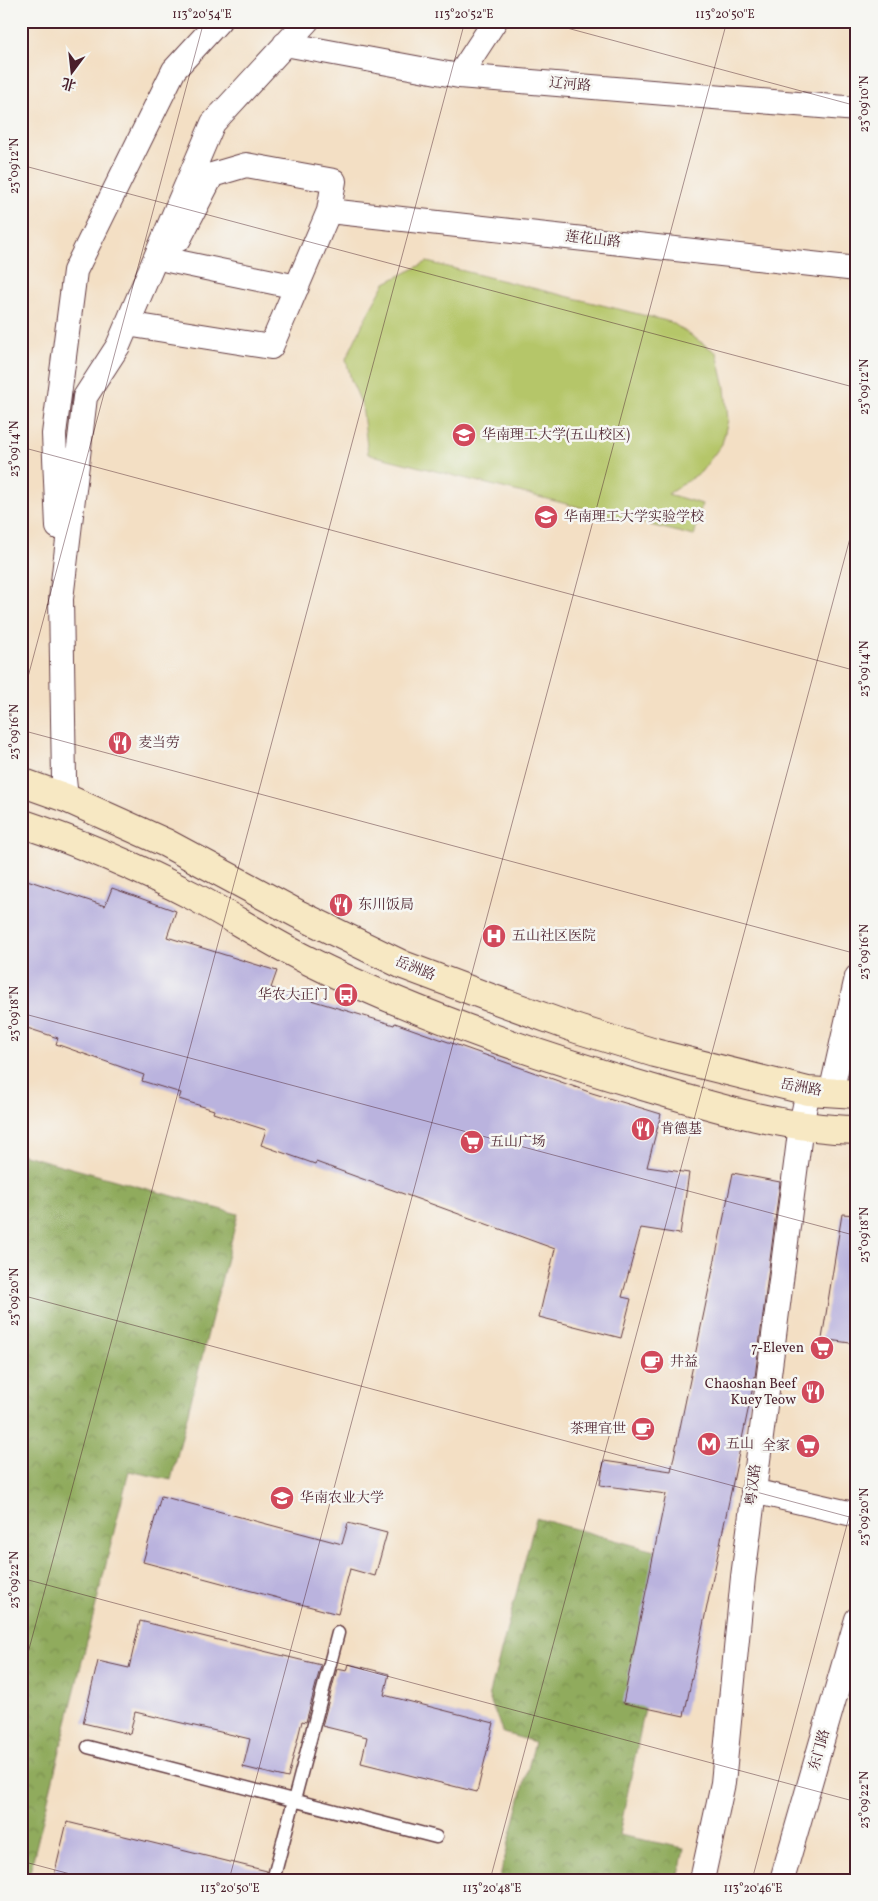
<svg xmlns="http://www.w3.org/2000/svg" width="878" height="1901" viewBox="0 0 878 1901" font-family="Vollkorn,'Noto Serif SC',serif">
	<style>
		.grass { fill: #b5c669; stroke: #80724a }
		.forest { fill: url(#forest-crowns); stroke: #6d6544 }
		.building { fill: #bab3de }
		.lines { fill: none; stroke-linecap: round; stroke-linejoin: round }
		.lane-casing { stroke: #633c42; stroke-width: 15 }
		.street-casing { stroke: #633c42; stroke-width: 26 }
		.secondary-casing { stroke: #633c42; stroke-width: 30 }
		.lane { stroke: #fff; stroke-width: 12 }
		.street { stroke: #fff; stroke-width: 24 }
		.secondary { stroke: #f7e8c3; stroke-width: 28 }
		.ticks { fill: none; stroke: #4a1f2b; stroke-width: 1; stroke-opacity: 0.45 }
		.labels { text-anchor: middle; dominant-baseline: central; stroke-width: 5; stroke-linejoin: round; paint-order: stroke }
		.street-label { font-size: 14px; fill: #4a1f2b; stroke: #f6f6f2 }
		.poi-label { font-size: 14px; fill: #4a1f2b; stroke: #f6f6f2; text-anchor: start }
		.neatline { fill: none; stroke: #4a1f2b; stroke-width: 2 }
		.ticks-label { font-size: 12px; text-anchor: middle; fill: #4a1f2b }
	</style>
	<defs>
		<pattern id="forest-crowns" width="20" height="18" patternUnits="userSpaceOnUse" patternTransform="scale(1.25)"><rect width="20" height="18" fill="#90ab5d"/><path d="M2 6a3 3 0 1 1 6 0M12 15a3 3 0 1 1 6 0" fill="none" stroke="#788b4d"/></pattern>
	</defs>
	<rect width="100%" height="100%" fill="#f6f6f2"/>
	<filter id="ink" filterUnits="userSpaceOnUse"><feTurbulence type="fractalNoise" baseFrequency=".02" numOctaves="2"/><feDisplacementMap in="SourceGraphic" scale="10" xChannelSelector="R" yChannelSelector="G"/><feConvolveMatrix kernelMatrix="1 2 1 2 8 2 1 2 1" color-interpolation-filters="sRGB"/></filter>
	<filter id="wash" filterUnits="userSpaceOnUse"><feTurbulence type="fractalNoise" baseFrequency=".0096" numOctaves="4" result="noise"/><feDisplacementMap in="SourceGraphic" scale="20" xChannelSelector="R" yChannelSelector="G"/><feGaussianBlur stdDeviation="1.12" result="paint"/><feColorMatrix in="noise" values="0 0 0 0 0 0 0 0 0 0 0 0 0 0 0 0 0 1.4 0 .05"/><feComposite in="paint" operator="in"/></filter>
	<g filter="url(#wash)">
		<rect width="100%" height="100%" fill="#f3dfc4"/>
		<path class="grass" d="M427,262l244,60 46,31 8,35 3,32 -6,24 -21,28 -33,22 34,10 -8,32 -326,-82 -6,-49 -11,-25 -5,-21 21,-44 18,-32z"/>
		<path class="forest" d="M21,1154l217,60 -67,266 -42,-9 -101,409h-7z
			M536,1518l140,39 -57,278 65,13 -6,32h-179l36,-138 -32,-9 -14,-36z"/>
		<g id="blocks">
			<path class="building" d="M21,878l84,28 7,-18 64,23 -9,26 110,34 -6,17 123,37 1,-2 197,70 69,21 -14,53 42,6 -9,61 -39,-6 -19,69 9,2 -10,39 -82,-21 16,-68 -239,-87 -1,2 -54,-19 5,-15 -53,-17 1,-3 -35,-11 2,-6 -39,-12 2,-6 -88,-31 2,-6 -37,-12z
				M733,1173l47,9 -25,195 -71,339 -61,-13 43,-209 -66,-9 4,-24 67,10z
				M842,1214l15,1v129l-35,-5z
				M161,1496l181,48 6,-21 39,10 -12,43 -25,-7 -12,45 -195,-52z
				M140,1621l181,44 -15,57 -4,-1 -14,57 -45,-11 7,-28 -115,-27 -5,22 -47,-11 15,-62 31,7z
				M349,1664l40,10 -5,21 110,28 -17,69 -116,-29 6,-26 -45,-11 15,-57 10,2z
				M67,1822l200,49 -2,9h-212z"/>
		</g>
	</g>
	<g filter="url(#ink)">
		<use href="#blocks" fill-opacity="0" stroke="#633c42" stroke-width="1"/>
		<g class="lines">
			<g class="lane-casing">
				<path id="lane" d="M88,1747l348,90
					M273,1880l65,-247"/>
			</g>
			<g class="street-casing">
				<path id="street" d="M285,44l174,32 398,33
					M459,76l36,-55
					M329,211l528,58
					M168,260l129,27
					M133,325l138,22 58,-136 5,-30 -88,-16 -34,10 -33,64
					M58,527l-4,-93 21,-163 99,-201 45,-49
					M66,798l-2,-19 -3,-180 24,-202 33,-51 95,-223 94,-102
					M831,1093l26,-116
					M753,1491l104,24
					M702,1880l21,-97 20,-206 58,-452 7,-34
					M782,1880l75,-261"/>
			</g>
			<g class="secondary-casing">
				<path id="secondary" d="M21,782l45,16 100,45 132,71 105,51 88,33 86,31 78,24 153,38 49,3
					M21,823c60,20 118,45 174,74 37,20 72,43 110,62 105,53 227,95 341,128 68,20 139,42 211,43"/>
			</g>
			<use href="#lane" class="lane"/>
			<use href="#street" class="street"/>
			<use href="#secondary" class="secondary"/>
		</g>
	</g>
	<path class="ticks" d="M541,21l316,85M21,165l836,223M21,447l836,224M21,703l183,-682M21,730l836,224M21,1013l836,223M21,1295l836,224M21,1578l836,224M21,1679l444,-1658M21,1861l72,19M229,1880l498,-1859M490,1880l367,-1368M752,1880l105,-393"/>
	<defs>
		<g id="university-disc" transform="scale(1.25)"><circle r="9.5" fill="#d1495b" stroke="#f6f6f2"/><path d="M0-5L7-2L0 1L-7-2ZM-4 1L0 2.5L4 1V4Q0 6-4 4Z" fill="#fff"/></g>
		<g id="school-disc" transform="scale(1.25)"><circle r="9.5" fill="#d1495b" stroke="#f6f6f2"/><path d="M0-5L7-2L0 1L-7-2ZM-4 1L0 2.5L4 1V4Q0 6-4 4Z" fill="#fff"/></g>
		<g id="restaurant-disc" transform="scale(1.25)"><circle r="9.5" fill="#d1495b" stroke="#f6f6f2"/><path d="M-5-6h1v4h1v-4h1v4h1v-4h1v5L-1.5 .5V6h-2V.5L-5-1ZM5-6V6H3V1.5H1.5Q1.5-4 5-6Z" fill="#fff"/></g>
		<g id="hospital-disc" transform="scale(1.25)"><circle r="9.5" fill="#d1495b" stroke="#f6f6f2"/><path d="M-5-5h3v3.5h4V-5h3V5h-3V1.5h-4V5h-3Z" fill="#fff"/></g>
		<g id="bus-disc" transform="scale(1.25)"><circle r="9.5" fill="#d1495b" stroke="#f6f6f2"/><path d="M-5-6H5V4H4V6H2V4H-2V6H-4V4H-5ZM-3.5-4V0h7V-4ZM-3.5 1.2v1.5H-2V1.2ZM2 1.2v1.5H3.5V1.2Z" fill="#fff"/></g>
		<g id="supermarket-disc" transform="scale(1.25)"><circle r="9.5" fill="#d1495b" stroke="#f6f6f2"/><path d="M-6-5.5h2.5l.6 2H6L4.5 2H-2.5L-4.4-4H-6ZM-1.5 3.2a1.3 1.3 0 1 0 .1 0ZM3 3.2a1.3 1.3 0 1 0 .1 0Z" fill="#fff"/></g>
		<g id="cafe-disc" transform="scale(1.25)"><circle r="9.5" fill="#d1495b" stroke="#f6f6f2"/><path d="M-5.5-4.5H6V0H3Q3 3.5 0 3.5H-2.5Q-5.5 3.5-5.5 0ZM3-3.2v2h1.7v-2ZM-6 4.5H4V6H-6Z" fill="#fff"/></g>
		<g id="metro-disc" transform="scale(1.25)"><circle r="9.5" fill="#d1495b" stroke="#f6f6f2"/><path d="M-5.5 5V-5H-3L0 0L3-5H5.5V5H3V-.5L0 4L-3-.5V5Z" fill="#fff"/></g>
	</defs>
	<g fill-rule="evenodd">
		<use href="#university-disc" x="464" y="435"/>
		<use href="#school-disc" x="546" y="517"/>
		<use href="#restaurant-disc" x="120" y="743"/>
		<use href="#restaurant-disc" x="341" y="905"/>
		<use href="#hospital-disc" x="494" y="936"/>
		<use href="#bus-disc" x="346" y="995"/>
		<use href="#restaurant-disc" x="643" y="1129"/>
		<use href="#supermarket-disc" x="472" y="1142"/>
		<use href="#supermarket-disc" x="822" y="1348"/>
		<use href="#cafe-disc" x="652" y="1362"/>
		<use href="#restaurant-disc" x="813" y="1392"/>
		<use href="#cafe-disc" x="643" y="1429"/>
		<use href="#metro-disc" x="709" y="1444"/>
		<use href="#supermarket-disc" x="808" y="1446"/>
		<use href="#university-disc" x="282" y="1498"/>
	</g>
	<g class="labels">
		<g class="street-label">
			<text transform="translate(570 85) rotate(5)">辽河路</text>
			<text transform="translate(593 240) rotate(6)">莲花山路</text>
			<text transform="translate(415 969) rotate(22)">岳洲路</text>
			<text transform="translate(801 1088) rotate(10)">岳洲路</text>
			<text transform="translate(754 1485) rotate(-83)">粤汉路</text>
			<text transform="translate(820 1750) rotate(-74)">东门路</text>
		</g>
		<g class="poi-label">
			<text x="482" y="435">华南理工大学(五山校区)</text>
			<text x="564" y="517">华南理工大学实验学校</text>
			<text x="138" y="743">麦当劳</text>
			<text x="358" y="905">东川饭局</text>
			<text x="512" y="936">五山社区医院</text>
			<text x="328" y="995" text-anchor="end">华农大正门</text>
			<text x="660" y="1129">肯德基</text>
			<text x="490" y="1142">五山广场</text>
			<text x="804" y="1348" text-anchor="end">7-Eleven</text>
			<text x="670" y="1362">井益</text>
			<text x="796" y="1384" text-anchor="end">Chaoshan Beef<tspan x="796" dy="16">Kuey Teow</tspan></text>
			<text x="626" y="1429" text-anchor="end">茶理宜世</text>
			<text x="726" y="1444">五山</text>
			<text x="790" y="1446" text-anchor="end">全家</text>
			<text x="300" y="1498">华南农业大学</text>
		</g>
	</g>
	<rect width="878" height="1901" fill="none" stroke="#f6f6f2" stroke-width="55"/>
	<g transform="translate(72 72) rotate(195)" stroke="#f6f6f2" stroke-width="4" paint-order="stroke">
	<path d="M0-4L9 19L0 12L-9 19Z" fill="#4a1f2b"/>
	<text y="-8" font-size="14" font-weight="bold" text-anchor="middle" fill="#4a1f2b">北</text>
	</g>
	<rect x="28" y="28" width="822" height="1846" class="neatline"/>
	<g class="ticks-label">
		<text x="202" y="18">113°20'54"E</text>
		<text x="464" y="18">113°20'52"E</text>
		<text x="725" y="18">113°20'50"E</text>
		<text transform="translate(864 104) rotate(-90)" y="4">23°09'10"N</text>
		<text transform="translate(14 166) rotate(-90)" y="4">23°09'12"N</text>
		<text transform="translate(864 387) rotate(-90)" y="4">23°09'12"N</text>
		<text transform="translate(14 449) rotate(-90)" y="4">23°09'14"N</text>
		<text transform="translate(864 669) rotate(-90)" y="4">23°09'14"N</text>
		<text transform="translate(14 732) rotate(-90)" y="4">23°09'16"N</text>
		<text transform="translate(864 952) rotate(-90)" y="4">23°09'16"N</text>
		<text transform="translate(14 1014) rotate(-90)" y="4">23°09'18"N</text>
		<text transform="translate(864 1235) rotate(-90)" y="4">23°09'18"N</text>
		<text transform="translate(14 1297) rotate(-90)" y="4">23°09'20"N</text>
		<text transform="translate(864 1517) rotate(-90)" y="4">23°09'20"N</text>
		<text transform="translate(14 1580) rotate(-90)" y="4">23°09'22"N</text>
		<text transform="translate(864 1800) rotate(-90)" y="4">23°09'22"N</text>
		<text x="230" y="1892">113°20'50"E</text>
		<text x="492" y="1892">113°20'48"E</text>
		<text x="753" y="1892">113°20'46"E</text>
	</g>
</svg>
